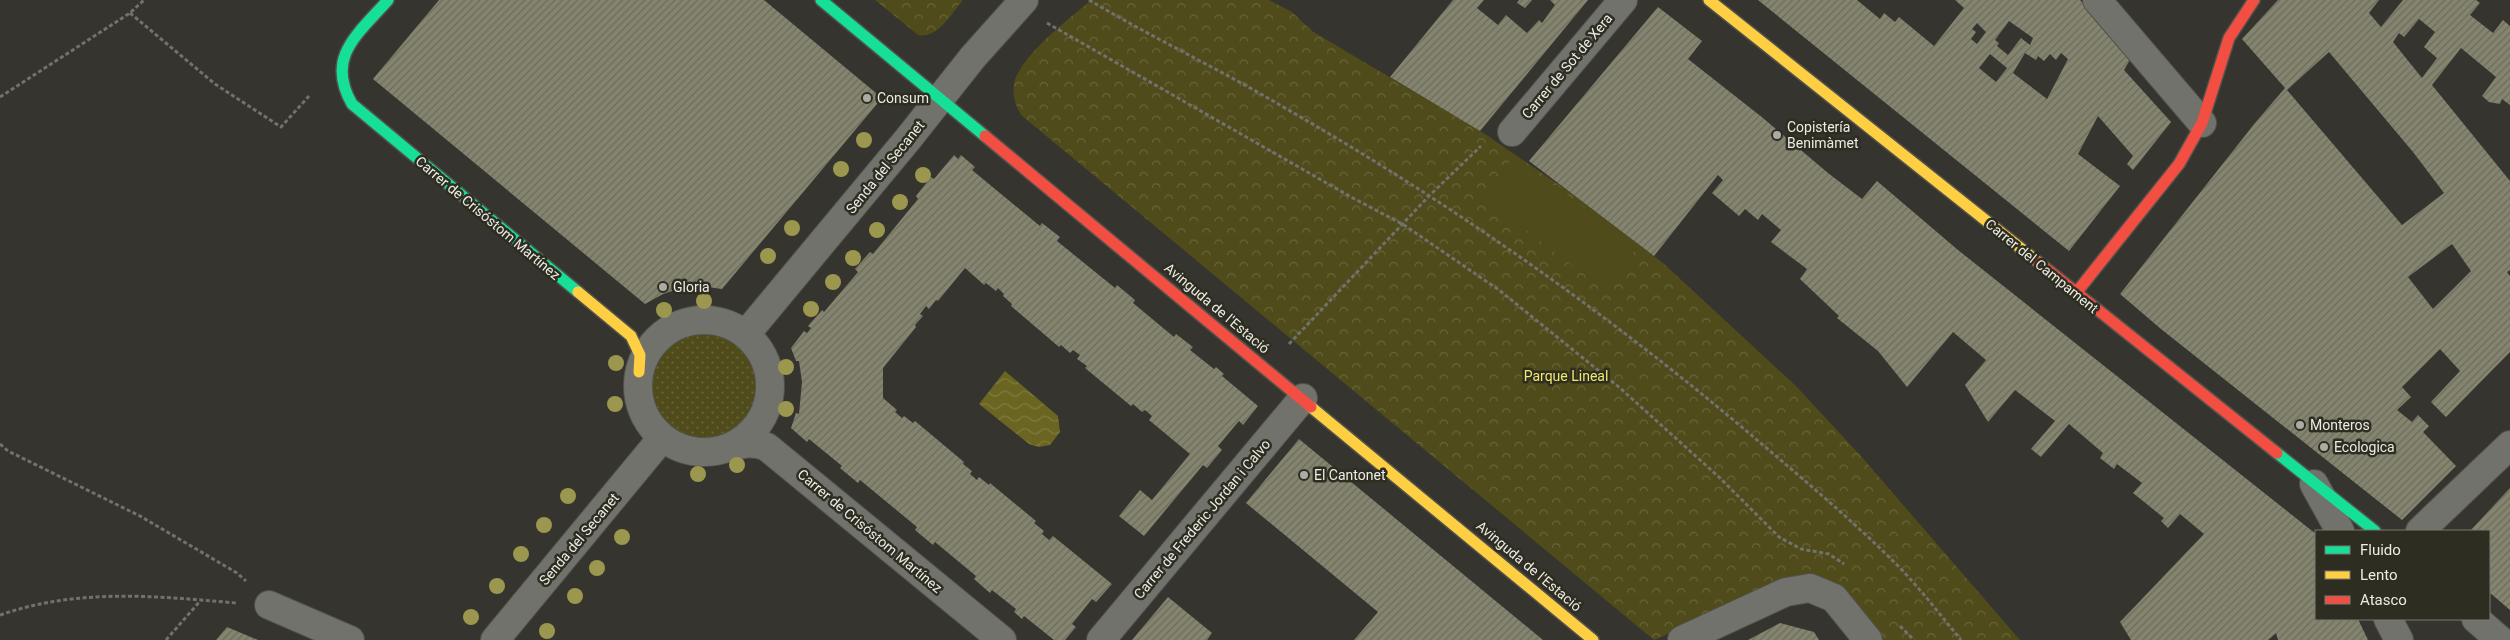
<svg xmlns="http://www.w3.org/2000/svg" width="2510" height="640" viewBox="0 0 2510 640" font-family="Roboto,sans-serif">
	<style>
		.grass { fill: url(#grass-dots) }
		.park { fill: url(#park-crowns) }
		.pitch { fill: #4f4b1a }
		.water { fill: url(#water-waves) }
		.building { fill: url(#building-hatch); fill-rule: evenodd }
		.lines { fill: none; stroke-linecap: round; stroke-linejoin: round }
		.street-casing { stroke: #52524d; stroke-width: 30 }
		.fast-casing { stroke: #52524d; stroke-width: 14 }
		.slow-casing { stroke: #52524d; stroke-width: 14 }
		.jam-casing { stroke: #52524d; stroke-width: 14 }
		.path { stroke: #71716d; stroke-width: 3; stroke-dasharray: 4 2.5; stroke-linecap: butt }
		.street { stroke: #72726d; stroke-width: 28 }
		.fast { stroke: #16e098; stroke-width: 11 }
		.slow { stroke: #ffcf43; stroke-width: 11 }
		.jam { stroke: #f24e42; stroke-width: 11 }
		.tree { fill: #9c974e }
		.poi-dot { fill: #acaca4; stroke: #2e2d22; stroke-width: 2 }
		.labels { text-anchor: middle; dominant-baseline: central; stroke-width: 5; stroke-linejoin: round; paint-order: stroke }
		.street-label { font-size: 14px; fill: #ecece4; stroke: #2e2d22 }
		.poi-label { font-size: 14px; fill: #ecece4; stroke: #2e2d22; text-anchor: start }
		.park-label { font-size: 14px; fill: #f0e869; stroke: #2e2d22 }
	</style>
	<defs>
		<pattern id="grass-dots" width="8" height="8" patternUnits="userSpaceOnUse" patternTransform="scale(1.25)"><rect width="8" height="8" fill="#4f4b1a"/><path d="M2 2h.1M6 6h.1" fill="none" stroke="#68653b" stroke-width="1.8" stroke-linecap="round"/></pattern>
		<pattern id="park-crowns" width="20" height="18" patternUnits="userSpaceOnUse" patternTransform="scale(1.25)"><rect width="20" height="18" fill="#4f4b1a"/><path d="M2 6a3 3 0 1 1 6 0M12 15a3 3 0 1 1 6 0" fill="none" stroke="#68653b"/></pattern>
		<pattern id="water-waves" width="16" height="10" patternUnits="userSpaceOnUse" patternTransform="scale(1.25)"><rect width="16" height="10" fill="#6a6521"/><path d="M0 5q4-4 8 0t8 0" fill="none" stroke="#7f7b41"/></pattern>
		<pattern id="building-hatch" width="6" height="6" patternUnits="userSpaceOnUse" patternTransform="scale(1.25)"><rect width="6" height="6" fill="#85846f"/><path d="M-1 1l2-2M0 6l6-6M5 7l2-2" fill="none" stroke="#6c6c5e"/></pattern>
	</defs>
	<rect width="100%" height="100%" fill="#35342e"/>
	<path class="grass" d="M651 387a53 53 0 1 1 106 0a53 53 0 1 1-106 0Z"/>
	<path class="park" d="M875,0h88c-12,14 -25,39 -45,35z
		M1091,0h178l23,12 20,19 173,103 90,62 88,67 133,123 64,69 160,185h-138l-31,-37 -98,-6 -99,43 -633,-525c-7,-12 -11,-27 -4,-40 16,-30 49,-53 74,-75z"/>
	<path class="pitch" d="M1513,157l63,44 60,47 -28,44 -124,-94z"/>
	<path class="water" d="M1005,371l53,45 2,16 -10,13 -11,2 -10,-3 -50,-40z"/>
	<path class="building" d="M439,0h325l118,98 -160,191 -21,-3 -19,2 -19,6 -18,10 -272,-225z
		M1453,0h31l-7,8 21,17 8,-10 21,18 12,-13 3,3 13,-18 -5,-5h38l-108,131 -90,-54z
		M1519,0h13l-7,8 -8,-5z
		M1758,0h99l23,19 4,-6 11,9 4,-5 35,29 30,-38 -9,-8h125l51,58 -7,12 47,52 -38,48 -6,-6 6,-8 -35,-40 -20,38 42,32 -51,65zM2009,21l24,17 -3,7 -9,-7 -13,17 -11,-9 2,-3 -4,-3zM1977,23l9,9 -9,12 -6,-5 5,-7 -4,-3zM2025,53l11,7 2,-4 6,5 6,-7 6,6 5,-7 7,6 -21,40 -34,-26zM1990,54l17,14 -11,14 -17,-14z
		M2278,0h101l-10,13 12,14 22,-27h73l4,3 -10,12 23,18 10,-13 7,6v79l-8,-6 -2,5 -11,-2 -7,-6 14,-19 -35,-29 -29,37 78,96v89l-3,2 3,4v76l-64,65 -15,-15 29,-31 -20,-22 -38,38 9,10 -14,13 15,12 6,-7 11,11 -6,6 33,34 -54,54 -241,-191 -41,-35 135,-171 30,-35 -43,-49zM2419,19l16,13 -11,15 13,11 -15,20 -29,-36 6,-9 5,4zM2329,52l84,100 31,41 -42,32 -115,-135zM2452,244l19,27 -38,38 -25,-32z
		M1658,7l44,34 -14,18 75,59 65,55 34,26 15,-18 81,69 358,284v85h42l10,21h-90l-2,-7 -8,7h-137l-11,-18 84,-88 -24,-20 -12,14 -7,-7 3,-3 -31,-25 9,-10 -25,-19 -3,5 -14,-11 3,-5 -34,-29 -28,33 -10,-8 24,-28 -40,-31 -27,32 -23,-37 21,-25 -33,-28 -46,55 -29,-36 -41,-33 2,-2 -39,-37 7,-10 -36,-27 10,-12 -19,-16 -4,6 -13,-11 -6,7 -27,-23 11,-13 -5,-5 -64,81 -125,-95z
		M954,155l4,4 3,-4 14,12 -3,3 68,56 2,-3 18,14 -3,4 58,47 2,-3 18,15 -2,3 41,34 2,-3 17,13 -3,3 24,19 2,-2 8,7 -2,2 36,30 -15,19 -4,-4 -21,25 4,4 -15,18 -4,-3 -59,71 -25,-20 21,-26 12,10 38,-46 -41,-34 3,-4 -7,-6 -3,2 -9,-8 -2,2 -46,-38 2,-2 -10,-7 3,-4 -7,-5 -3,3 -9,-8 -2,2 -48,-41 1,-2 -9,-8 1,-2 -6,-6 -2,3 -10,-8 -2,2 -19,-17 -27,33 -2,-1 -7,9 -3,-3 -6,8 3,2 -8,9 1,2 -33,41v30l14,12 -2,2 7,6 2,-2 9,7 2,-2 49,41 -1,2 9,7 -2,3 7,6 2,-3 10,8 1,-2 46,38 -2,2 10,8 -2,3 7,6 4,-4 59,48 -16,18 -4,-3 -20,25 4,3 -11,13h-11l-30,-24 -2,3 -8,-7 2,-3 -24,-19 -2,3 -16,-14 2,-3 -41,-34 -2,3 -18,-15 2,-3 -57,-47 -2,3 -18,-15 2,-2 -33,-27 -2,3 -16,-14 5,-15 3,1 3,-32 -3,-21h-3l-5,-13 13,-17 3,2 4,-5 -3,-2 14,-16 2,2 34,-40 -3,-3 15,-17 3,2 45,-55 -2,-3 15,-19 3,2z
		M1299,439l244,201h-189l24,-28 -132,-109z
		M2510,488v122l-21,-18v-61h-19z
		M1168,597l44,36 -5,7h-75z
		M1780,623l34,9 5,8h-71z
		M227,627l31,13h-42z"/>
	<g class="lines">
		<g class="street-casing">
			<path id="street" d="M2097,0l105,123
				M1512,132l111,-132
				M638 386a66 66 0 1 1 132 0a66 66 0 1 1-132 0Z
				M746,334l162,-195 65,-82 51,-57
				M731,447c14,-4 23,-5 36,0l235,193
				M2314,484l26,47
				M2420,531l90,-86
				M269,605l81,35
				M2388,619l11,21
				M2476,619l24,21
				M495,640l167,-202
				M1101,640l202,-242
				M1682,640l104,-48 24,-4 24,10 34,42"/>
		</g>
		<g class="fast-casing">
			<path id="fast" d="M388,0c-30,34 -63,57 -36,104l226,188
				M821,0l164,136
				M2277,453l98,78"/>
		</g>
		<g class="slow-casing">
			<path id="slow" d="M1709,0l329,262
				M578,292l53,44 9,19 -1,17
				M1311,407l282,233"/>
		</g>
		<g class="jam-casing">
			<path id="jam" d="M985,136l326,271
				M2038,262l239,191
				M2076,293l103,-129 23,-41 27,-85 25,-38"/>
		</g>
		<path class="path" d="M1089,0c64,38 132,70 196,108 164,94 321,204 465,326 47,40 95,80 139,123 26,25 49,55 72,83
			M130,13l85,71 66,43 28,-31
			M1047,23l304,174 53,28 95,65 121,98 100,90 59,59 22,12 28,5 15,10
			M0,97l130,-84 14,-13
			M1289,344l140,-148 52,-50
			M0,444l8,7 132,65 97,57 9,8
			M0,615c78,-27 156,-19 236,-12
			M1900,626l14,14
			M166,640l35,-40"/>
		<use href="#street" class="street"/>
		<use href="#fast" class="fast"/>
		<use href="#slow" class="slow"/>
		<use href="#jam" class="jam"/>
	</g>
	<g class="tree">
		<circle cx="864" cy="140" r="8"/>
		<circle cx="841" cy="169" r="8"/>
		<circle cx="923" cy="175" r="8"/>
		<circle cx="900" cy="202" r="8"/>
		<circle cx="792" cy="228" r="8"/>
		<circle cx="877" cy="230" r="8"/>
		<circle cx="768" cy="256" r="8"/>
		<circle cx="853" cy="258" r="8"/>
		<circle cx="833" cy="282" r="8"/>
		<circle cx="704" cy="301" r="8"/>
		<circle cx="811" cy="309" r="8"/>
		<circle cx="664" cy="310" r="8"/>
		<circle cx="616" cy="363" r="8"/>
		<circle cx="786" cy="367" r="8"/>
		<circle cx="615" cy="404" r="8"/>
		<circle cx="786" cy="409" r="8"/>
		<circle cx="737" cy="465" r="8"/>
		<circle cx="698" cy="474" r="8"/>
		<circle cx="568" cy="496" r="8"/>
		<circle cx="544" cy="525" r="8"/>
		<circle cx="622" cy="537" r="8"/>
		<circle cx="521" cy="554" r="8"/>
		<circle cx="597" cy="568" r="8"/>
		<circle cx="497" cy="586" r="8"/>
		<circle cx="575" cy="596" r="8"/>
		<circle cx="471" cy="617" r="8"/>
		<circle cx="547" cy="631" r="8"/>
	</g>
	<g class="poi-dot">
		<circle cx="867" cy="98" r="5"/>
		<circle cx="1777" cy="135" r="5"/>
		<circle cx="663" cy="287" r="5"/>
		<circle cx="2300" cy="425" r="5"/>
		<circle cx="2324" cy="447" r="5"/>
		<circle cx="1304" cy="475" r="5"/>
	</g>
	<g class="labels">
		<g class="street-label">
			<text transform="translate(1567 66) rotate(-50)">Carrer de Sot de Xera</text>
			<text transform="translate(885 167) rotate(-51)">Senda del Secanet</text>
			<text transform="translate(488 218) rotate(40)">Carrer de Crisóstom Martínez</text>
			<text transform="translate(2042 266) rotate(39)">Carrer del Campament</text>
			<text transform="translate(1217 308) rotate(40)">Avinguda de l'Estació</text>
			<text transform="translate(1202 519) rotate(-50)">Carrer de Frederic Jordan i Calvo</text>
			<text transform="translate(870 531) rotate(40)">Carrer de Crisóstom Martínez</text>
			<text transform="translate(579 539) rotate(-50)">Senda del Secanet</text>
			<text transform="translate(1529 566) rotate(40)">Avinguda de l'Estació</text>
		</g>
		<g class="poi-label">
			<text x="877" y="98">Consum</text>
			<text x="1787" y="127">Copistería<tspan x="1787" dy="16">Benimàmet</tspan></text>
			<text x="673" y="287">Gloria</text>
			<text x="2310" y="425">Monteros</text>
			<text x="2334" y="447">Ecologica</text>
			<text x="1314" y="475">El Cantonet</text>
		</g>
		<g class="park-label">
			<text x="1566" y="376">Parque Lineal</text>
		</g>
	</g>
	<rect x="2315" y="530" width="175" height="90" fill="#2e2d22" stroke="#7a7970"/>
	<rect x="2325" y="546" width="25" height="8" fill="#16e098" stroke="#7a7970"/>
	<text x="2360" y="555" font-size="15" fill="#ecece4">Fluido</text>
	<rect x="2325" y="571" width="25" height="8" fill="#ffcf43" stroke="#7a7970"/>
	<text x="2360" y="580" font-size="15" fill="#ecece4">Lento</text>
	<rect x="2325" y="596" width="25" height="8" fill="#f24e42" stroke="#7a7970"/>
	<text x="2360" y="605" font-size="15" fill="#ecece4">Atasco</text>
</svg>
